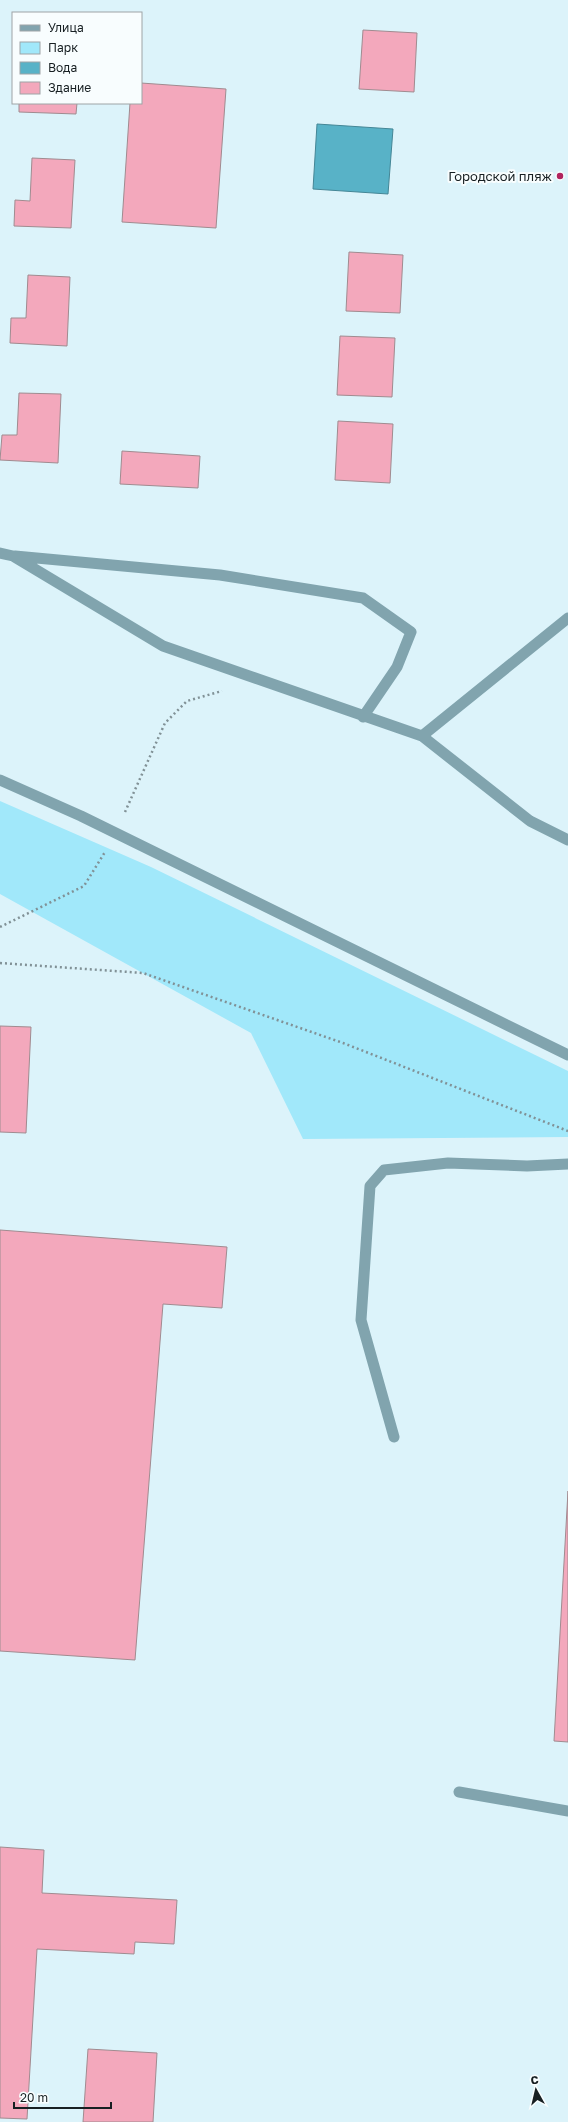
<svg xmlns="http://www.w3.org/2000/svg" width="568" height="2122" viewBox="0 0 568 2122" font-family="'Golos Text',sans-serif">
	<style>
		.green { fill: #a1e8fa }
		.water { fill: #58b2c7; stroke: #448696 }
		.building { fill: #f3a8bc; stroke: #a08b90 }
		.lines { fill: none; stroke-linecap: round; stroke-linejoin: round }
		.path { stroke: #819196; stroke-width: 2.5; stroke-dasharray: 2 3; stroke-linecap: butt }
		.service { stroke: #81a4ae; stroke-width: 11 }
		.minor { stroke: #81a4ae; stroke-width: 11 }
		.poi-dot { fill: #b1245e; stroke: #f8fdfe; stroke-width: 1.5 }
		.labels { text-anchor: middle; dominant-baseline: central; stroke-width: 4; stroke-linejoin: round; paint-order: stroke }
		.poi-label { font-size: 13px; fill: #171f22; stroke: #f8fdfe; text-anchor: end }
	</style>
	<rect width="100%" height="100%" fill="#dcf3fa"/>
	<path class="green" d="M0,801l151,66 417,204v66l-265,2 -52,-106 -251,-139z"/>
	<path class="water" d="M317,124l76,5 -5,65 -75,-5z"/>
	<path class="building" d="M363,30l54,3 -3,59 -55,-3z
		M141,83l85,6 -10,139 -94,-6 8,-119h11z
		M19,103h58l-1,11 -57,-2z
		M32,158l43,2 -4,68 -57,-2 1,-26 15,1z
		M349,252l54,3 -3,58 -54,-2z
		M28,275l42,2 -3,69 -57,-3 1,-25h15z
		M340,336l55,2 -3,59 -55,-2z
		M19,393l42,1 -3,69 -58,-3 2,-25h15z
		M338,421l55,3 -3,59 -55,-3z
		M122,451l78,5 -2,32 -78,-4z
		M0,1026l31,1 -5,106 -26,-1z
		M0,1230l227,17 -5,61 -59,-4 -28,356 -135,-9z
		M568,1491v251l-14,-1z
		M0,1847l44,3 -2,43 135,7 -3,44 -39,-2 -1,12 -97,-5 -10,170 -27,-1z
		M88,2049l69,4 -4,69h-70z"/>
	<g class="lines">
		<path class="path" d="M125,812l40,-89 22,-22 35,-10
			M0,927l84,-41 21,-34
			M0,963l143,10 200,70 225,88"/>
		<path class="service" d="M0,553l13,3 150,90 259,90 146,-118
			M15,556l205,19 143,23 48,34 -14,35 -34,50
			M422,736l108,85 38,19
			M394,1437l-33,-117 9,-134 14,-16 64,-7 79,3 41,-2
			M459,1792l109,19"/>
		<path class="minor" d="M0,780l81,36 487,239"/>
	</g>
	<circle class="poi-dot" cx="560" cy="176" r="4"/>
	<g class="labels">
		<g class="poi-label">
			<text x="552" y="176">Городской пляж</text>
		</g>
	</g>
	<rect x="12" y="12" width="130" height="92" fill="#f8fdfe" stroke="#9ea4a6"/>
	<rect x="20" y="25" width="20" height="6" fill="#81a4ae" stroke="#9ea4a6"/>
	<text x="48" y="32" font-size="12" fill="#171f22">Улица</text>
	<rect x="20" y="42" width="20" height="12" fill="#a1e8fa" stroke="#9ea4a6"/>
	<text x="48" y="52" font-size="12" fill="#171f22">Парк</text>
	<rect x="20" y="62" width="20" height="12" fill="#58b2c7" stroke="#9ea4a6"/>
	<text x="48" y="72" font-size="12" fill="#171f22">Вода</text>
	<rect x="20" y="82" width="20" height="12" fill="#f3a8bc" stroke="#9ea4a6"/>
	<text x="48" y="92" font-size="12" fill="#171f22">Здание</text>
	<g transform="translate(536 2090) rotate(352)" stroke="#f8fdfe" stroke-width="3" paint-order="stroke">
	<path d="M0-3L7 15L0 10L-7 15Z" fill="#171f22"/>
	<text y="-6" font-size="11" font-weight="bold" text-anchor="middle" fill="#171f22">С</text>
	</g>
	<path d="M14 2102v6h97v-6" fill="none" stroke="#171f22" stroke-width="2"/>
	<text x="20" y="2102" font-size="12" fill="#171f22" stroke="#f8fdfe" stroke-width="3" paint-order="stroke">20 m</text>
</svg>
